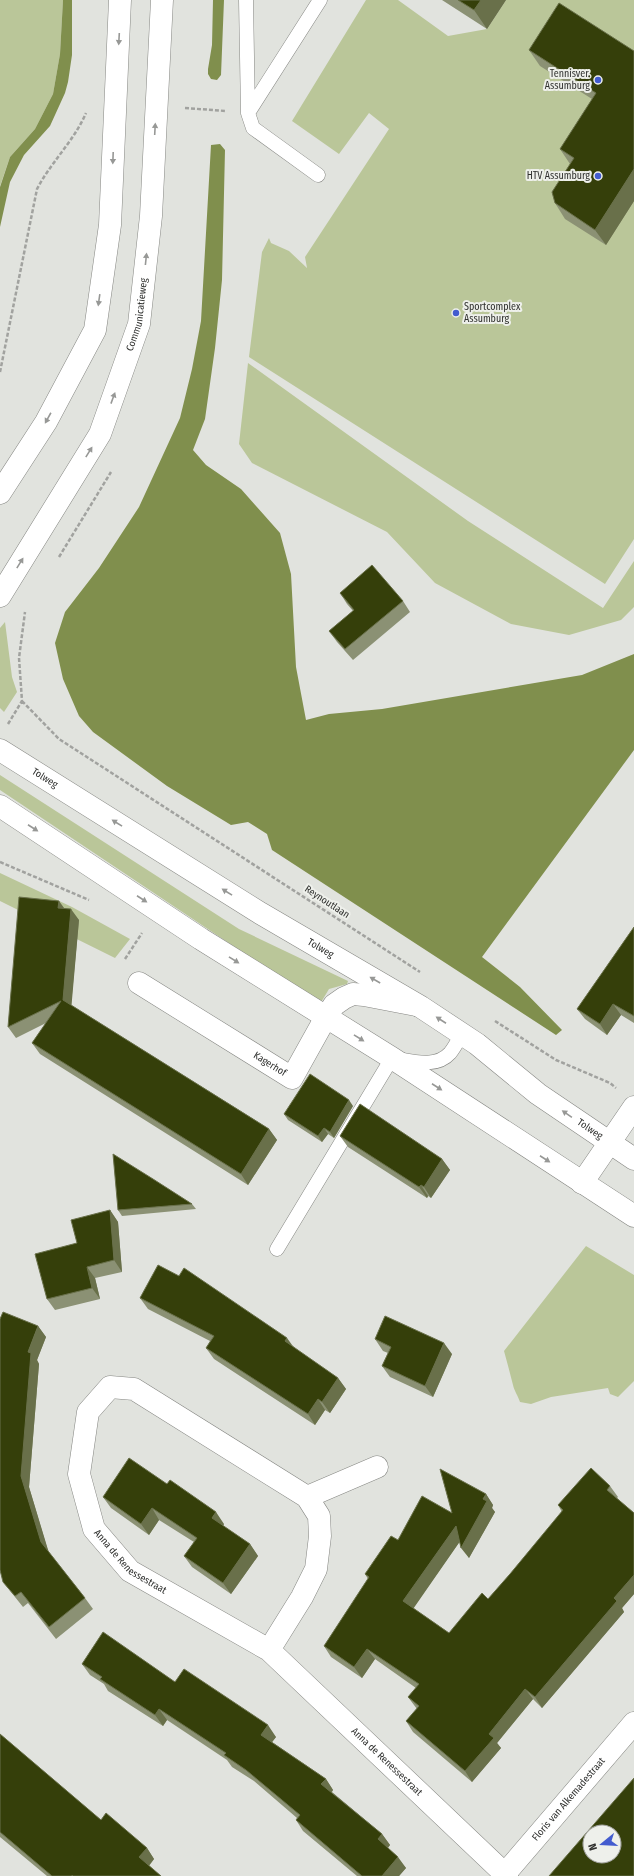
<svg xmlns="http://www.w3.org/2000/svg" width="634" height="1876" viewBox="0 0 634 1876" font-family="'Fira Sans Condensed',sans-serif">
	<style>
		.green { fill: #bac699 }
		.water { fill: #808f4d }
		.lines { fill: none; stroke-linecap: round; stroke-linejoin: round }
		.lane-casing { stroke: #868783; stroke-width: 15 }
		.street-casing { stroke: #868783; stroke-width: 23 }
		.secondary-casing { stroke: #868783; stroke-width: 23 }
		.path { stroke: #a1a29f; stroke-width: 2.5; stroke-dasharray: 4 2; stroke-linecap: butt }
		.lane { stroke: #fff; stroke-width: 14 }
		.street { stroke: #fff; stroke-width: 22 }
		.secondary { stroke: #fff; stroke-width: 22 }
		.wall { fill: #8b9174 }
		.shaded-wall { fill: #69704a }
		.building { fill: #353f0a; stroke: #69704a; fill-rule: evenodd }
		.oneway { fill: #979896 }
		.poi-dot { fill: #435ccf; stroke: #eef0eb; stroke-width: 1.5 }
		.labels { text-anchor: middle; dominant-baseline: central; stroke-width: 4; stroke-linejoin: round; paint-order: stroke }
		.poi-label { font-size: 10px; fill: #2f302e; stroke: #eef0eb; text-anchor: end }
		.street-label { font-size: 10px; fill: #2f302e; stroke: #eef0eb }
	</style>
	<rect width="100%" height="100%" fill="#e1e3de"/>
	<path class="green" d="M0,0h63l-3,54 -7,40 -18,35 -25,28 -10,29z
		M366,0h32l50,36 39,-7 19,-29h128v539l-29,45 -356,-227 13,-105 7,-14 2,5 18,8 18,17 -2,-11 84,-128 -20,-16 -30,41 -47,-33z
		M248,363l220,158 135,87 31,-47v46l-13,13 -52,15 -58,-11 -76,-41 -48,-51 -135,-69 -13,-19z
		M5,622l7,55 5,15 -13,20 -4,-4v-80z
		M0,775l239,154 109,52 -1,3 -18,5 -9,15 -320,-214z
		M0,873l72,34 58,32 -15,19 -115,-57z
		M586,1246l48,29v106l-16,16 -8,-3 -2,-6 -57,9 -20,7 -11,-2c-2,-6 -6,-12 -7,-17 -3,-12 -6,-23 -9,-34z"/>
	<path class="water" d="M63,0h9v55l-4,27 -3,11 -15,33 -26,29 -14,27 -10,45v-40l10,-30 25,-28 18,-35 7,-40z
		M213,0h11l-3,75 -4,5 -6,-1 -3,-5v-5l4,-24z
		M220,144l5,6 -3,130 -7,68 -10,71 -12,31 13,15 35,24 39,44 11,41 5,93 10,53 23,-6 53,-5 200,-34 52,-21v96l-152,207 38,30 42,43 -6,5 -284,-185 -5,-16 -19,-12 -17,3 -64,-39 -74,-54 -14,-16 -16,-37 -8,-36 10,-31 34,-44 40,-61 41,-89 12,-49 9,-48 10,-176z"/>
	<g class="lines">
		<g class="lane-casing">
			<path id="lane" d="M246,0l2,113 5,15 65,47
				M248,113l72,-113
				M277,1249l115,-191c19,3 44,11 58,-5 5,-6 8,-13 12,-19"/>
		</g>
		<g class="street-casing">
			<g id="street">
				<path id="s1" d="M139,983l153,95 34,-61 8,-12 10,-7 9,-4 11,1 52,10"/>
				<path d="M582,1183l52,-76"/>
				<path d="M307,1497l70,-30"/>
				<path id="s2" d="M269,1650l33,-53 14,-28 4,-33 -1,-20 -12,-19 -173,-108 -24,-2 -22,25 -9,62 15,55 36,42 139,79 238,226"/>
				<path id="s3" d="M503,1876l131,-153"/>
			</g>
		</g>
		<g class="secondary-casing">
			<g id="secondary">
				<path d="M0,493l46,-71 49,-92 15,-105 10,-225"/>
				<path id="s4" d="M0,596l100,-162 39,-110 12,-108 11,-216"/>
				<path id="s5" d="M0,750l260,163 161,94 56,37 61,50 96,65"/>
				<path d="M0,806l201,133 191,119 242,158"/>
			</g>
		</g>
		<path class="path" d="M185,108l41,3
			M0,372l37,-183c14,-27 37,-48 49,-76
			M59,557l52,-85
			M22,701l37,38 361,233
			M8,724l14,-23 -3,-43 6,-46
			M0,862l89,38
			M125,959l17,-26
			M495,1021l61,39 54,23 6,5"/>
		<use href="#lane" class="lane"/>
		<use href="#street" class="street"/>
		<use href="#secondary" class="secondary"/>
	</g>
	<path class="wall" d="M442,0h64l-19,29z
		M529,50l105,1v150l-28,44 -41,-26 -10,-16 15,-39 -10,-15 32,-50 -52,-33z
		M340,593l63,8 7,11 -57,48 -16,-18 -8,-11 24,-20 -6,-7z
		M65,909l14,11 -8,85 198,124 8,11 -29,45 -208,-131 -8,-11 14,-20 -30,15 -8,-11z
		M634,927v96l-13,-8 -14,20 -22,-16 -8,-10z
		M353,1106l-19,32 -6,-4 -6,8 -34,-22 -4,-6z
		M340,1136l102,23 8,11 -19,28 -3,-2 -1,2 -79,-51z
		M192,1204l4,5 -74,7 -4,-6z
		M110,1210l8,12 4,50 -27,6 5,21 -45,11 -8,-11 30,-56z
		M140,1298l154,50 44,30 8,11 -16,24 -5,-3 -10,15 -101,-66 -8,-11 4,-7 -62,-32z
		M38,1326l8,11 -9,23 2,4 -10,123 19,64 37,47 8,11 -37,30 -28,-36 -5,4 -20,-25z
		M375,1339l77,15 -19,43 -43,-20 -8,-11 6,-13 -5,-2z
		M610,1486l8,11 -1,1 17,15v81l-12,14 2,4 -82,96 -9,-9 -36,44 4,5 -29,34 -59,-50 -7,-11 11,-12 -9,-12 8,-9 -41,-29 -13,19 -31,-21 -7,-11 44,-67 -3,-5 33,-34 54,-27 34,-19 7,11 -1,3 3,4 -26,46 -9,-17 -47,67 36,25 39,-34 22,-25 52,-62 -4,-7z
		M103,1497l121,27 -1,2 27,18 8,12 -27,38 -39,-27 -8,-11 10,-14 -35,-22 -10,15 -38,-27z
		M82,1664l93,18 101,55 -4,5 54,37 7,11 -1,2 50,42 8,11 -2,3 18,20 -7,8h-42l-54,-45 -7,-11 1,-2 -43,-37 -22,-14 -5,-7 -60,-40 -4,6 -55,-35 -4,-7 -14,-9z
		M0,1734l101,86 46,28 7,11 -5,7 12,10h-114l-47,-39z"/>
	<path class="shaded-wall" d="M481,0h25l-19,29 -13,-19z
		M634,169v32l-28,44 -11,-15z
		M59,901l8,11 -9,-4z
		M71,909l8,11 -8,91 -8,-11z
		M613,1004l8,11 -14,20 -7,-11z
		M349,1100l4,6 -19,32 -4,-6z
		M324,1128l4,6 -6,8 -4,-6z
		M269,1129l8,11 -29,45 -7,-11z
		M442,1159l8,11 -19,28 -7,-11z
		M421,1185l7,11 -1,2 -8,-11z
		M110,1210l8,12 4,50 -8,-12z
		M87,1267l8,11 5,21 -8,-11z
		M38,1326l8,11 -9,23 2,4 -10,123 20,66 -8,-11 -20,-66 7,-124z
		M287,1338l8,11 -10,-8z
		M444,1343l8,11 -19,43 -8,-11z
		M338,1378l8,11 -16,24 -8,-11z
		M318,1399l7,11 -10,15 -7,-11z
		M486,1494l7,11 -1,3 3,4 -26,46 -8,-10z
		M152,1508l7,12 -10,15 -8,-11z
		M216,1512l8,12 -4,6 -8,-12z
		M456,1526l7,11 -52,75 -8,-11z
		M250,1544l8,12 -27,38 -8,-11z
		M634,1575v19l-12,14 2,4 -82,96 -7,-11 79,-99z
		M367,1649l8,10 -13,19 -8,-11z
		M525,1689l8,10 -36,44 4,5 -29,34 -7,-11 24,-37z
		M159,1709l8,11 -4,6 -8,-11z
		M268,1725l8,12 -7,9 -8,-11z
		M326,1779l7,11 -4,5 -8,-11z
		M382,1834l8,11 -4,5 -8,-11z
		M147,1848l7,11 -7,9 -8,-11z
		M398,1857l8,11 -7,8h-17z"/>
	<path class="building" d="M458,0h23l-7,10z
		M559,3l75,48v118l-39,61 -40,-27 -3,-11 22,-34 -14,-9 36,-56 -67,-43z
		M372,565l31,36 -58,48 -16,-18 25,-21 -14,-17z
		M19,897l40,4 -1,7 13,1 -8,91 206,129 -28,45 -209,-131 29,-42 -53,26z
		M634,927v89l-21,-12 -13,20 -23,-15z
		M310,1074l39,26 -19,32 -6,-4 -6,8 -34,-22z
		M360,1104l82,55 -18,28 -3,-2 -2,2 -79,-51z
		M113,1154l40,25 39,25 -74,6z
		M110,1210l4,50 -27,7 5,21 -45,11 -12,-45 42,-11 -6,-23z
		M158,1265l21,11 5,-8 103,70 -2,3 53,37 -16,24 -4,-3 -10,15 -102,-66 8,-12 -74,-38z
		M3,1312l35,14 -10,26 3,1 -10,123 20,66 44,56 -36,29 -28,-35 -6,4 -12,-14 -3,-12v-251z
		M385,1316l59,27 -19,43 -43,-20 9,-19 -16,-8z
		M129,1458l38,26 3,-4 46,32 -4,6 38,26 -27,39 -39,-27 13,-18 -45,-30 -11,16 -38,-27z
		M591,1468l19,18 -3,4 27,23v62l-20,23 3,3 -82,96 -10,-8 -36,45 5,4 -29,33 -59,-50 13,-15 -11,-9 11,-13 -52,-35 -13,18 -30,-21 45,-69 -4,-3 26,-38 7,4 24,-44 30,17 -12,-44 46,25 -3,5 4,2 -26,47 -5,-22 -53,75 46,32 33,-40 6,6 22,-25 53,-64 -5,-5z
		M103,1632l72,50 9,-13 84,56 -7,10 65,44 -5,5 61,50 -4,5 20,18 -16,19h-20l-66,-56 4,-5 -54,-45 -22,-15 2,-2 -67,-44 -4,6 -55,-36 2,-2 -20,-13z
		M0,1734l101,86 5,-7 41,35 -8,9 22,19h-88l-1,-1v1h-20l-52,-44z
		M634,1778v98h-85zM590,1832h24v24h-24z"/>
	<defs><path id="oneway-solid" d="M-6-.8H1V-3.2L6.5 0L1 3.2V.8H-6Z"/></defs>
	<g class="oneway">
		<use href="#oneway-solid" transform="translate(119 39) rotate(93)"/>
		<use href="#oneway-solid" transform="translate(155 129) rotate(-87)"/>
		<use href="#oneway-solid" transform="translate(113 158) rotate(92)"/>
		<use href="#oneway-solid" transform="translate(146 259) rotate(-84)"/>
		<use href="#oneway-solid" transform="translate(99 300) rotate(98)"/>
		<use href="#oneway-solid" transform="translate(113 398) rotate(-70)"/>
		<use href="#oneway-solid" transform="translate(48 418) rotate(119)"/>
		<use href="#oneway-solid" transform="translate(89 452) rotate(-58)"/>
		<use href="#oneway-solid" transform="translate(20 563) rotate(-58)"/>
		<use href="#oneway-solid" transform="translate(117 823) rotate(-148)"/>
		<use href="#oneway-solid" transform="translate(33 828) rotate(33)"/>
		<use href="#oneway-solid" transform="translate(227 892) rotate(-148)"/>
		<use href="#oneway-solid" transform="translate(142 899) rotate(33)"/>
		<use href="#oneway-solid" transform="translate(234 960) rotate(32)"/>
		<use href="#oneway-solid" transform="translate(375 980) rotate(-150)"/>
		<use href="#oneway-solid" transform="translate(441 1020) rotate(-147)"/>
		<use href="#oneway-solid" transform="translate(359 1038) rotate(32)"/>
		<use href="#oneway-solid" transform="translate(437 1087) rotate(33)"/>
		<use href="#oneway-solid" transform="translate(567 1114) rotate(-145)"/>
		<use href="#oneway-solid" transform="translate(545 1159) rotate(33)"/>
	</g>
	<g class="poi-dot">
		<circle cx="598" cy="80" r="4"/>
		<circle cx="598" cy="176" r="4"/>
		<circle cx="456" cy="313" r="4"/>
	</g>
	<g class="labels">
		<g class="poi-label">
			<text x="590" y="74">Tennisver.<tspan x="590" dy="12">Assumburg</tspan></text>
			<text x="590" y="176">HTV Assumburg</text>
			<text x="464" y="307" text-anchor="start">Sportcomplex<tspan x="464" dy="12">Assumburg</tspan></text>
		</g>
		<g class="street-label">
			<text stroke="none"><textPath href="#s4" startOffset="316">Communicatieweg</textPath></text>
			<text stroke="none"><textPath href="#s5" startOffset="53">Tolweg</textPath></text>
			<text transform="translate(327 902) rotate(33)">Reynoutlaan</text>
			<text stroke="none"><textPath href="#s5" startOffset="377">Tolweg</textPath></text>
			<text stroke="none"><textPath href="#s1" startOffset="154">Kagerhof</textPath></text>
			<text stroke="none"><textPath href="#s5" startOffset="702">Tolweg</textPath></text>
			<text stroke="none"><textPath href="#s2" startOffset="600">Anna de Renessestraat</textPath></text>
			<text stroke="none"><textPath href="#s2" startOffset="928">Anna de Renessestraat</textPath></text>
			<text stroke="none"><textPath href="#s3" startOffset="101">Floris van Alkemadestraat</textPath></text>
		</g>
	</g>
	<g transform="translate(602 1844) rotate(252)"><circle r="19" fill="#eef0eb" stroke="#a2a39f"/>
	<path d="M0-3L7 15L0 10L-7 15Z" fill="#435ccf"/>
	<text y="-6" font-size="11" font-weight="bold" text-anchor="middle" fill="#2f302e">N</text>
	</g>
</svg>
